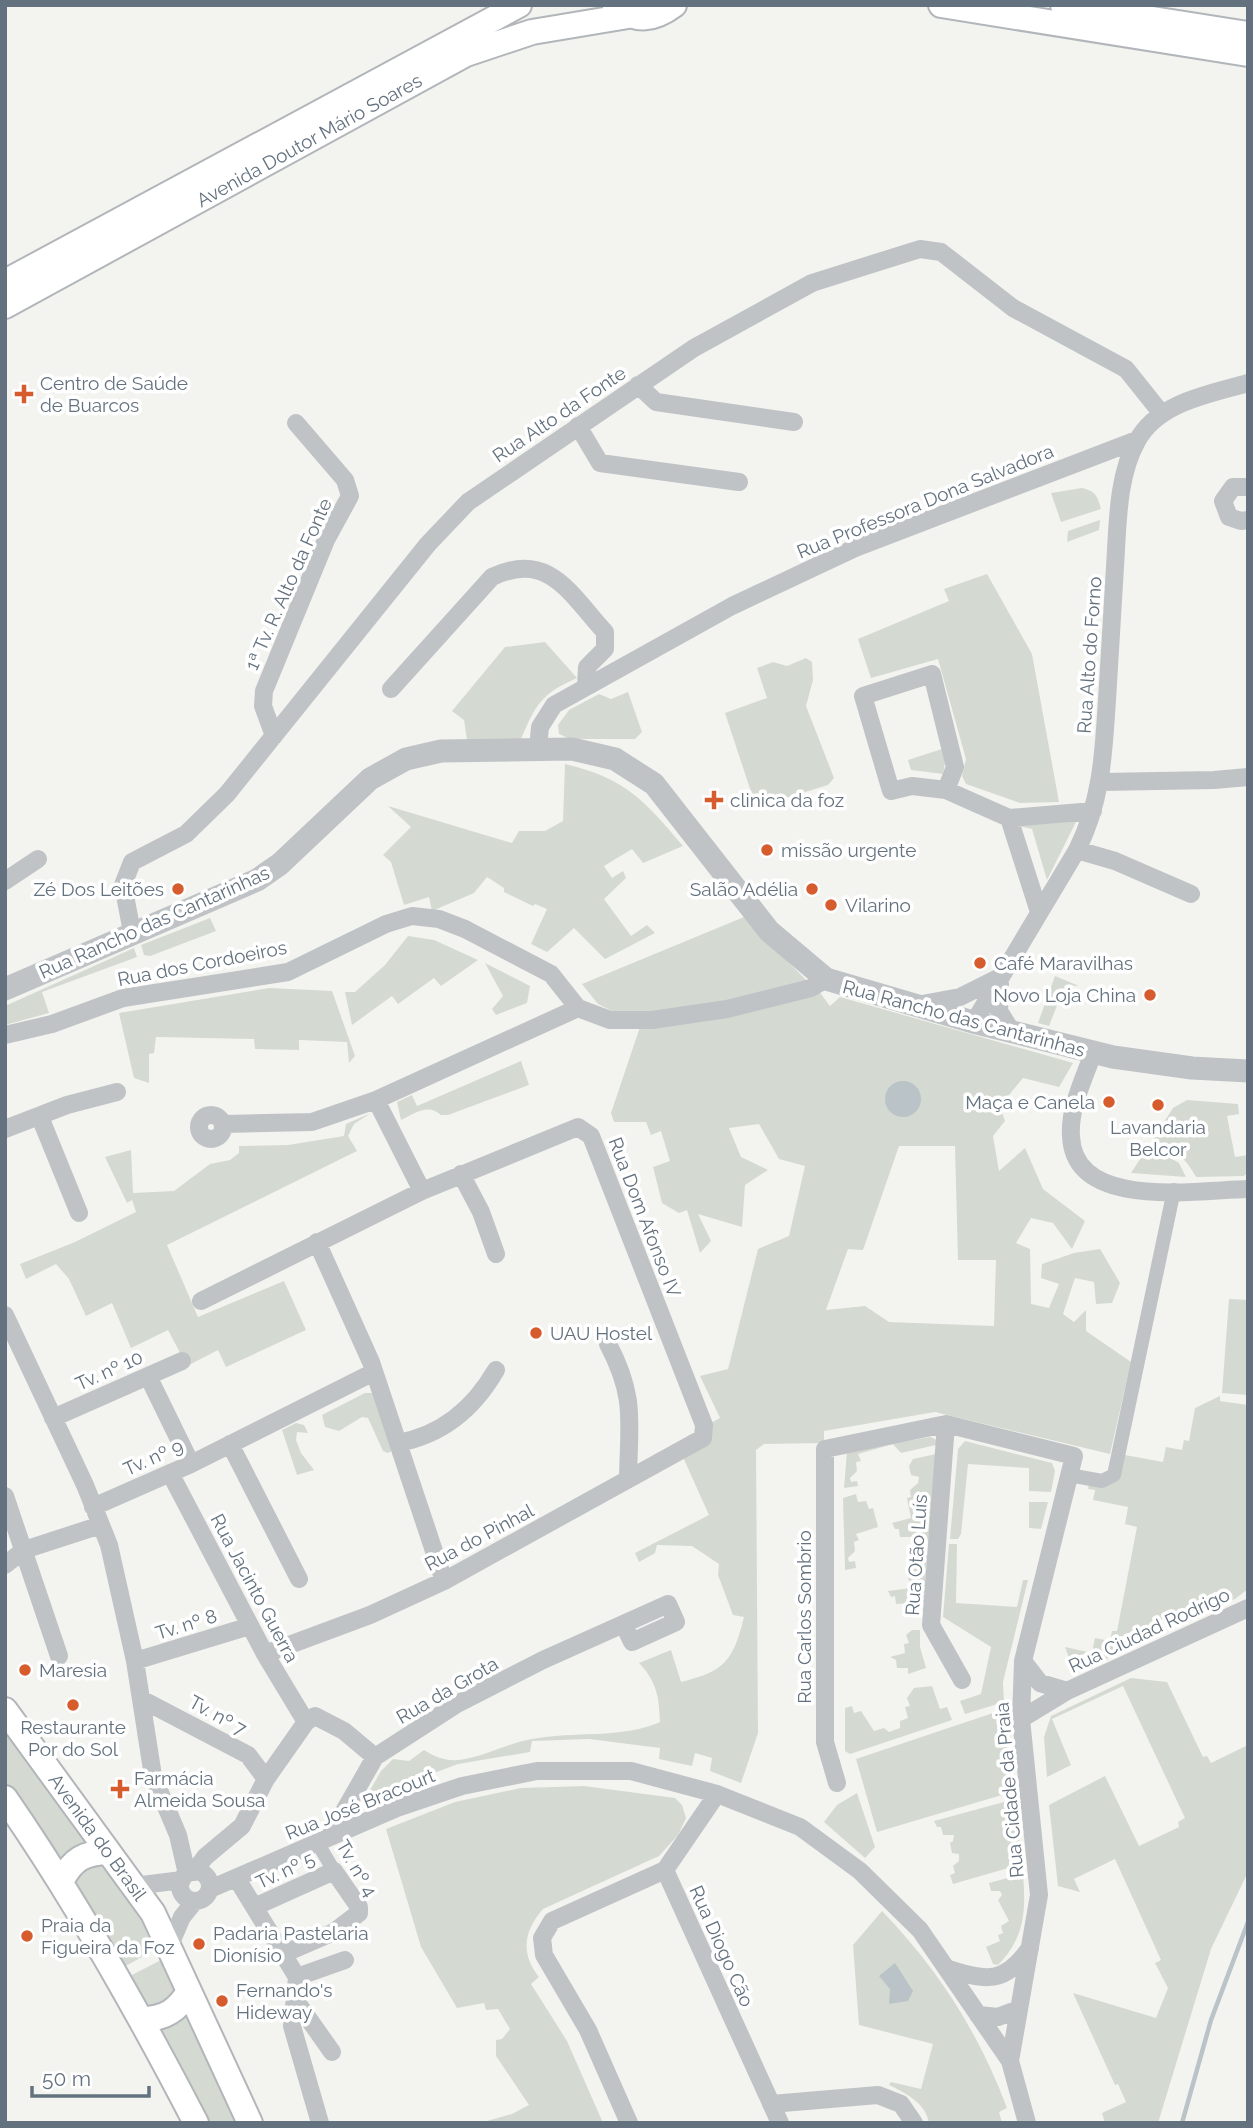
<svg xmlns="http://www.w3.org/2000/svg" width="1253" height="2128" viewBox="0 0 1253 2128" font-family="Raleway,sans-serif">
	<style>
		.green { fill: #d4dad1; fill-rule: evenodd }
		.water { fill: #b9c3c8 }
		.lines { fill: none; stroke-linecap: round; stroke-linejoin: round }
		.stream { stroke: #b9c3c8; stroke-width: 4.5 }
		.secondary-casing { stroke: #b2b6ba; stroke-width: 28 }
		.pedestrian { stroke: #bfc3c6; stroke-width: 14 }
		.minor { stroke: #bfc3c6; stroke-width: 18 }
		.tertiary { stroke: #bfc3c6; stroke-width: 23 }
		.secondary { stroke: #fff; stroke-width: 24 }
		.poi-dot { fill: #d65b2d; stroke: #fff; stroke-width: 2.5 }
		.labels { text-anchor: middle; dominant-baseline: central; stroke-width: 7; stroke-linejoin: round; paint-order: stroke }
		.street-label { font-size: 19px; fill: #64727f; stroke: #fff }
		.poi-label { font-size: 19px; fill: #64727f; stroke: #fff; text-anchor: start }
	</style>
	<rect width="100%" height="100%" fill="#f3f4f0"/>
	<path class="green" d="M1082,488c13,3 16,8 19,21l-40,13 -10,-29z
		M1100,520l-1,10 -32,12 1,-11z
		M987,574l45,80 27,148 -39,1 -54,-19 -4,-8 4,-17 -28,-100 -67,19 -13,-39 91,-38 -5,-12z
		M545,642l32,36c-36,16 -41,26 -56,61l-54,1 -3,-20 -12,-9 53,-64z
		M806,658l6,4 1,18 -7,26 28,72 -6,7 -72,22 -31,-94 42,-15 -10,-30 16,-6 14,4z
		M628,692l14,40 -7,7h-65l-11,-5 -1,-9 11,-15 30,-16 12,5z
		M942,749l3,14 -2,11 -32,-4 -3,-10z
		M565,764c60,14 79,36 118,82l-40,17 -11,-14 -28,17 8,12 11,-7 3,7 -22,21 27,37 16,-11 8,8 -50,26 -31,-31 -27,24 -16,-8 16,-35 -12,-5 -2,2 -29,-14v-4l-17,-11 -13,16 -42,18 -3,-14 -25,8 -13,-43 -8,-7 28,-28 -23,-21 124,37 7,-12h26l18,-10z
		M1078,818l-31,62 -15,-51 -13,-3z
		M744,917l63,64 -51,17 -111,16h-27l-20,-10 -16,-20z
		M210,918l6,13 -66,25 -6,-1 -3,-10z
		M408,936l26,4 44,20 -37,26 -7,-8 -36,26 -6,-8 -40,29 -7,-33h10l30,-27z
		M134,948l3,9 -95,35 7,21 -44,12v-19z
		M485,963l45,23 -3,17 -31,12 -4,-6 11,-13z
		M1055,976l24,10 -14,-1 -16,41 -11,-3z
		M269,988l63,3 23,65 -6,7 -2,-21 -48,-2v10l-44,-1 -1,-10 -98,-2 -2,16 -5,1v29l-15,-5 -15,-65z
		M818,990l12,16 10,-9 233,66 -14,24 -36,-9 -23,28 5,15 -12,15 6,35 26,-23 18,41 42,32 -13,28 -19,-26 -22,-5 -15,25 14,6 1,55 18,4 10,-24 -18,-6 1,-14 32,-11 26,-4 20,34 -8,20 -16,1 -2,-22 -19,-4 -12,36 11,8 12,-12v21l45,31 -21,92 -175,-42 -111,19v12l-60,1 -8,6 2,283 -17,50 -31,-12 2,-13 -17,-5 -3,13 -33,-7 1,-11 -71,-9 -57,2 -2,11 -72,12 -93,35 16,-28 12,-12 16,2 15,-11c11,7 21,11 35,10 25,-3 48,-17 73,-21 41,-8 90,0 128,-17 -1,-25 -3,-40 -21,-59l32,-13 10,32c44,-11 52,-21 63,-65l-11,-2 -15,-40 1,-11 -27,-18 -35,-1 -2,8 -16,9 -4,-9 74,-38 -27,-60 27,-31 11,-6 -20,-42 28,-7 30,-120 31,-13 16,-70 -26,-7 -20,-35 -30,4 12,29 27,13 -23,15 -3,42 -44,-13 13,27 -11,12 -13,-43 -8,3 -17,-10 -9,-36 17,-6 -9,-30 -10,4 -5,-13h-32l-3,-9 30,-89zM889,1088l30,4 1,12 -18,13c-11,-2 -13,-9 -17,-18zM899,1146h56l3,114h38l-2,66 -105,-4 -24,-16 -39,4 22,-61 15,1z
		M521,1061l8,24 -81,30h-7c-13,-12 -26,-2 -40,5l-4,-18 15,-7 5,11z
		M1187,1100l51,4 1,10 -12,2 8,41 13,-2v17l-4,4 -48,1c-10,-19 -23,-29 -43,-38l20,-31z
		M371,1113l-17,11 -6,12 9,15 -190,94 31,72 86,-36 22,49 -80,37 -8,-17 -31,16 -19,-36 -37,18 -19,-45 -26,13 -17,-37 -13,-15 -30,15 -6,-15 55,-22 61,-30 -4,-12 -5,3 -22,-46 26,-7 2,43 41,-2 36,-27 20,-4 9,-7v-7l49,-1 56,-9 2,-12z
		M1149,1145l30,18 7,14 -55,-4z
		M1229,1299l19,1v95l-26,-2z
		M365,1393h7l23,56 -7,4 -5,-2 -15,-33 -6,-1 -23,14 -14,-4 -3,-12z
		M1220,1396v5l28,4v184l-13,10 -20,7 -11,-6 -80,37 -1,14 -48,23 -10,-27 27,6 3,-15 15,3 2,-10h5l20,-104 -12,-3 3,-17 -35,-7 2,-10 -7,-1 1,-7 14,3 22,-30 38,7 3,-15 16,3 2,-10 5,1 6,-33z
		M296,1423l8,2 4,8 -11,-1 -1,8 5,13 13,17 -17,5 -15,-45z
		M931,1437l5,3v5l-35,8 -8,-9 -35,10 3,7 -5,1 1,9 -7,7 1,4 6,-1 1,5 -14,2 3,-37z
		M965,1441l87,22 3,8 -4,21 -22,-1v-23l-61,-4 -7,70 -3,5h-8l8,-90z
		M936,1454l-7,87 -18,2v-6h-11l-1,-8h-4l-3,-6 19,-5 -4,-20 4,-1 -1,-7 8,-7 1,-6 -8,-2 -2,-9 4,-7z
		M856,1494l2,8 8,-1 3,8 4,-1 5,19 -22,7 3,6 -5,2 1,9 -7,7 1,4 6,-1 1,7 -11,2 -2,-72z
		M1029,1502h19l-7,27 -12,-1z
		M949,1544h8l-1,59 61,4 6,-27h5l-25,102 1,20 -39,12 -5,-13 21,-7 10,-47 -48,-30z
		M927,1555l-3,47 -28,2 -1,-8 -4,1 -3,-6 23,-3 -3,-11 5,-1 -3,-8 6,-5 1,-7z
		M912,1630h8v17l6,21 -18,6v-6h-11l-1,-8 -6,-3 15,-4 -1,-9 5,-1 -3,-8z
		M1131,1678l36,4 36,75 4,-1 4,7 37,-18v127l-37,77 -53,174h-53l-3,-10 24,-11 -8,-18 -3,1 -42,-92 83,25 12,-30 -13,-25 6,-3 -46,-101 -41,20 6,13 -22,-6 -9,-81 56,-29 34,70 40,-19 -1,-5 7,-4 -62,-132 -71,33 19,46 -24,12 -3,-40 7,-21z
		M932,1686l8,23 7,-2 5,13 -102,34 -5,-3v-43l7,-2 2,7 7,-2 13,20 10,-3 5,4 11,-4v-7l8,-3 -3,-11 5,-1 -3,-8 7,-10z
		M1002,1710l10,82 -135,40 -21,-73z
		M5,1729l84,114 -29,20 -55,-80z
		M584,1786l91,12 7,7 4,13 -8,17 -19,21 -116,53c-19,22 -23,44 -4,68l-8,7 36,57 36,82h-123l32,-9 17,-9 -33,-49v-16l6,-1 8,-10 -12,-20 -12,1 -2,-7 -27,5 -36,-61 -35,-118 69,-27 66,-14z
		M857,1793l18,54 -10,11 -41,-36 13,-17z
		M1015,1799l7,65 -69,20 -3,-9 5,-2 -2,-7 6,-5v-7l-7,-1 -2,-10 3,-2 1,-6h-11l-2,-8h-4l-3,-6z
		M100,1865l32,35 28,47 -38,21 -49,-89 8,-12z
		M1023,1874c3,36 2,64 -25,91l-5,-1 -7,-17 14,-6 -2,-6 5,-2 -2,-7 8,-5 -11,-21 4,-5 -2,-4h-9l-2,-8z
		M882,1911c56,58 97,122 125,197l-8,4 3,11h-73c-3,-20 -24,-30 -40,-38l2,-3 30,7 12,-45 -74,-19 -6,-80z
		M165,1958l10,30 -8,15 -9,6 -11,-3 -19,-29z
		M187,2011l53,112h-33l-51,-97z"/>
	<path class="water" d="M885 1099a18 18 0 1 1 36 0a18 18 0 1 1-36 0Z
		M895,1963l18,28 -5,10 -19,3 1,-15 -11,-13z"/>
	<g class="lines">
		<path class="stream" d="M1182,2123l29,-103 37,-98"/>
		<g class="secondary-casing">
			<path id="secondary" d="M941,5l307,49
				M1063,5l185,29
				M615,8c22,14 39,12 59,-3
				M5,282l514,-277
				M5,306l461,-252 66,-22 96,-16
				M5,1710l148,203 97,210
				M5,1798c72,104 133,213 191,325
				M62,1880c11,-21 22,-27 46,-28
				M142,2019c23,0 36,-9 47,-28"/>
		</g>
		<path class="pedestrian" d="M1069,1475l33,6 12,-6 60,-285
			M317,1842l17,29"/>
		<path class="minor" d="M638,385l18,17 138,20
			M578,426l22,37 139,19
			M1248,487h-15l-10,14 6,16 12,4 7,-1
			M391,689l101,-112c57,-27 78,17 113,55v17l-18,18 -1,19
			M274,736l-11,-30 1,-15 62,-151 24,-44 -5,-16 -49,-57
			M538,749l2,-22 14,-22 178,-99 123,-58 282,-108
			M1102,782l112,-2 34,-3
			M946,790l9,-23 -23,-93 -69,22 28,95 21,-5 34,4 63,28 84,-7
			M1009,818l30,94
			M1077,850l38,11 76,33
			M5,881l33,-22
			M132,932l-9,-47 9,-23 54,-28 41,-40 201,-250 40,-42 226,-154 118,-65 108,-34 21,3 72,56 113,61 36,45
			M1000,984l-1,27 13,21
			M922,1004l38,-7 40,-20
			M974,1022l103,-172c27,-53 27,-108 31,-166 3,-45 5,-89 8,-134 2,-35 3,-77 21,-109 21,-39 73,-47 111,-58
			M5,1035l47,-11 71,-26 165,-26 98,-48 26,-8 27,3 26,10 86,45 27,34 32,12h42l75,-11 84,-21 15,-9
			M1093,1053c-9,26 -24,55 -22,83 3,75 126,54 177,53
			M376,1100l46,91
			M199 1127a12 12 0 1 1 24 0a12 12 0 1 1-24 0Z
			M40,1117l39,96
			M224,1124l88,-2 64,-22 202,-92
			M5,1129l62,-24 50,-13
			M461,1174l20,38 15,42
			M317,1242l54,120 73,219
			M201,1301l221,-110 156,-64 13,9 113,289 -1,13 -259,143 -74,34 -105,39
			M5,1315l80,170 24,60 26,116 18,115 25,59 9,39
			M608,1344c28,53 21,77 20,135
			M148,1376l43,88
			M53,1418l129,-57
			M946,1424l-15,201 31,55
			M398,1443c44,-8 76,-35 98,-73
			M230,1444l69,135
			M170,1473l95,181 41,68
			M5,1496l54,160
			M93,1507l98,-43 183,-92
			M5,1565l19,-15 77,-25
			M135,1661l115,-35
			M1023,1661l17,22 27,8
			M141,1699l107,56 18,24
			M1021,1719l46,-28 181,-83
			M837,1783l-12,-41v-293l121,-25 128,32 -51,205 -2,58 18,176 -29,166
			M717,1794l-52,76 115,253
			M330,1836l45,-79 82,-53 86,-44 125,-56 8,18 -44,20 -8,-17
			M180 1886a15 15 0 1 1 30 0a15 15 0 1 1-30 0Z
			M194,1872l11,-15 37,-31 24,-47 40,-57 9,-6 29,15 31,26
			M237,1879l60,98 -5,49 28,97
			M134,1886l48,-6
			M210,1889l187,-81 65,-22 75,-15h94l86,23 83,33 60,44 60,59 90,131 17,62
			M254,1907l80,-36 25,36v6l-25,19 -51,22
			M170,1945l12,-28 13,-16
			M949,1969c38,12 56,15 81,-21
			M297,1977l48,-17
			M296,2001l36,51
			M978,2015l20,2 21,-8
			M771,2104l107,-9 23,9 13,19
			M629,2123l-41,-93 -44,-75 -2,-17 10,-17 113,-51"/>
		<path class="tertiary" d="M5,989l252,-109 23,-16 90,-85 36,-20 35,-8 131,-2 43,10 39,25 115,147 57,48 147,43 140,35 79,11 56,3"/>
		<use href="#secondary" class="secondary"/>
	</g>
	<g class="poi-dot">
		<path d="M20.5 383.5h7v7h7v7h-7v7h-7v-7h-7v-7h7z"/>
		<path d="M710.5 789.5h7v7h7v7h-7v7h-7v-7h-7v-7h7z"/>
		<circle cx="767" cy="850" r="7"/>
		<circle cx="178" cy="889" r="7"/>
		<circle cx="812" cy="889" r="7"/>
		<circle cx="831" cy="905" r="7"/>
		<circle cx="980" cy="963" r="7"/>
		<circle cx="1150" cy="995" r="7"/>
		<circle cx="1109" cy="1102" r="7"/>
		<circle cx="1158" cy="1105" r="7"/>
		<circle cx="536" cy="1333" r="7"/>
		<circle cx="25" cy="1670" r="7"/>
		<circle cx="73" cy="1705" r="7"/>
		<path d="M116.5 1778.5h7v7h7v7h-7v7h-7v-7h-7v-7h7z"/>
		<circle cx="27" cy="1936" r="7"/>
		<circle cx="199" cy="1944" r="7"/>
		<circle cx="222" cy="2001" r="7"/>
	</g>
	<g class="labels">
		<g class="street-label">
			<text transform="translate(309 140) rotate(-29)">Avenida Doutor Mário Soares</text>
			<text transform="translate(559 414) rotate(-34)">Rua Alto da Fonte</text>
			<text transform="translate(925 501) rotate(-22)">Rua Professora Dona Salvadora</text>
			<text transform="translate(288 584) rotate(-66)">1ª Tv. R. Alto da Fonte</text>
			<text transform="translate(1089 655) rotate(-86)">Rua Alto do Forno</text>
			<text transform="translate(154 922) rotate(-24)">Rua Rancho das Cantarinhas</text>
			<text transform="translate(202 963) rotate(-11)">Rua dos Cordoeiros</text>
			<text transform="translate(964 1018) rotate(15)">Rua Rancho das Cantarinhas</text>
			<text transform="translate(645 1217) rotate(69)">Rua Dom Afonso IV</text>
			<text transform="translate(109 1370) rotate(-24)">Tv. nº 10</text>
			<text transform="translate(153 1457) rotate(-24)">Tv. nº 9</text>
			<text transform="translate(479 1537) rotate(-28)">Rua do Pinhal</text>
			<text transform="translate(916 1555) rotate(-86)">Rua Otão Luís</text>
			<text transform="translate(255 1588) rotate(62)">Rua Jacinto Guerra</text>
			<text transform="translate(804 1617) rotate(-90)">Rua Carlos Sombrio</text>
			<text transform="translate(186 1624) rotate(-17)">Tv. nº 8</text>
			<text transform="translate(1149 1630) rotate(-25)">Rua Ciudad Rodrigo</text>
			<text transform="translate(447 1690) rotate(-30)">Rua da Grota</text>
			<text transform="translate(218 1715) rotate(29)">Tv. nº 7</text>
			<text transform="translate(1009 1790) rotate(-95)">Rua Cidade da Praia</text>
			<text transform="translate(360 1804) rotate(-22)">Rua José Bracourt</text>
			<text transform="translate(98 1837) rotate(54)">Avenida do Brasil</text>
			<text transform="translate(357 1868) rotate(60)">Tv. nº 4</text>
			<text transform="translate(285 1870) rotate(-25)">Tv. nº 5</text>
			<text transform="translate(722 1946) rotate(66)">Rua Diogo Cão</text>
		</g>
		<g class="poi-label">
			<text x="40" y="383">Centro de Saúde<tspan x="40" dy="22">de Buarcos</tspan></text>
			<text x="730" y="800">clinica da foz</text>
			<text x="781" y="850">missão urgente</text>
			<text x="164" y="889" text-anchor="end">Zé Dos Leitões</text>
			<text x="798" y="889" text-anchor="end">Salão Adélia</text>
			<text x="845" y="905">Vilarino</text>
			<text x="994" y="963">Café Maravilhas</text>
			<text x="1136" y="995" text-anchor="end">Novo Loja China</text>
			<text x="1095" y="1102" text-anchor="end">Maça e Canela</text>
			<text x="1158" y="1127" text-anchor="middle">Lavandaria<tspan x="1158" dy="22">Belcor</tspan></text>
			<text x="550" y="1333">UAU Hostel</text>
			<text x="39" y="1670">Maresia</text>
			<text x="73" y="1727" text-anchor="middle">Restaurante<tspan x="73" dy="22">Por do Sol</tspan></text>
			<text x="134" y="1778">Farmácia<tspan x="134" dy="22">Almeida Sousa</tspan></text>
			<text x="41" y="1925">Praia da<tspan x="41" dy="22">Figueira da Foz</tspan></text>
			<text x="213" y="1933">Padaria Pastelaria<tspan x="213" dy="22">Dionísio</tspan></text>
			<text x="236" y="1990">Fernando's<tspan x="236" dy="22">Hideway</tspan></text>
		</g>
	</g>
	<rect width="1253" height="2128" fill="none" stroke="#64727f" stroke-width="14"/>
	<path d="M32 2086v10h117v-10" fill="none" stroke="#64727f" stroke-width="3.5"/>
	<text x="42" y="2086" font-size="21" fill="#64727f" stroke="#ffffff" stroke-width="5" paint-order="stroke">50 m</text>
</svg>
